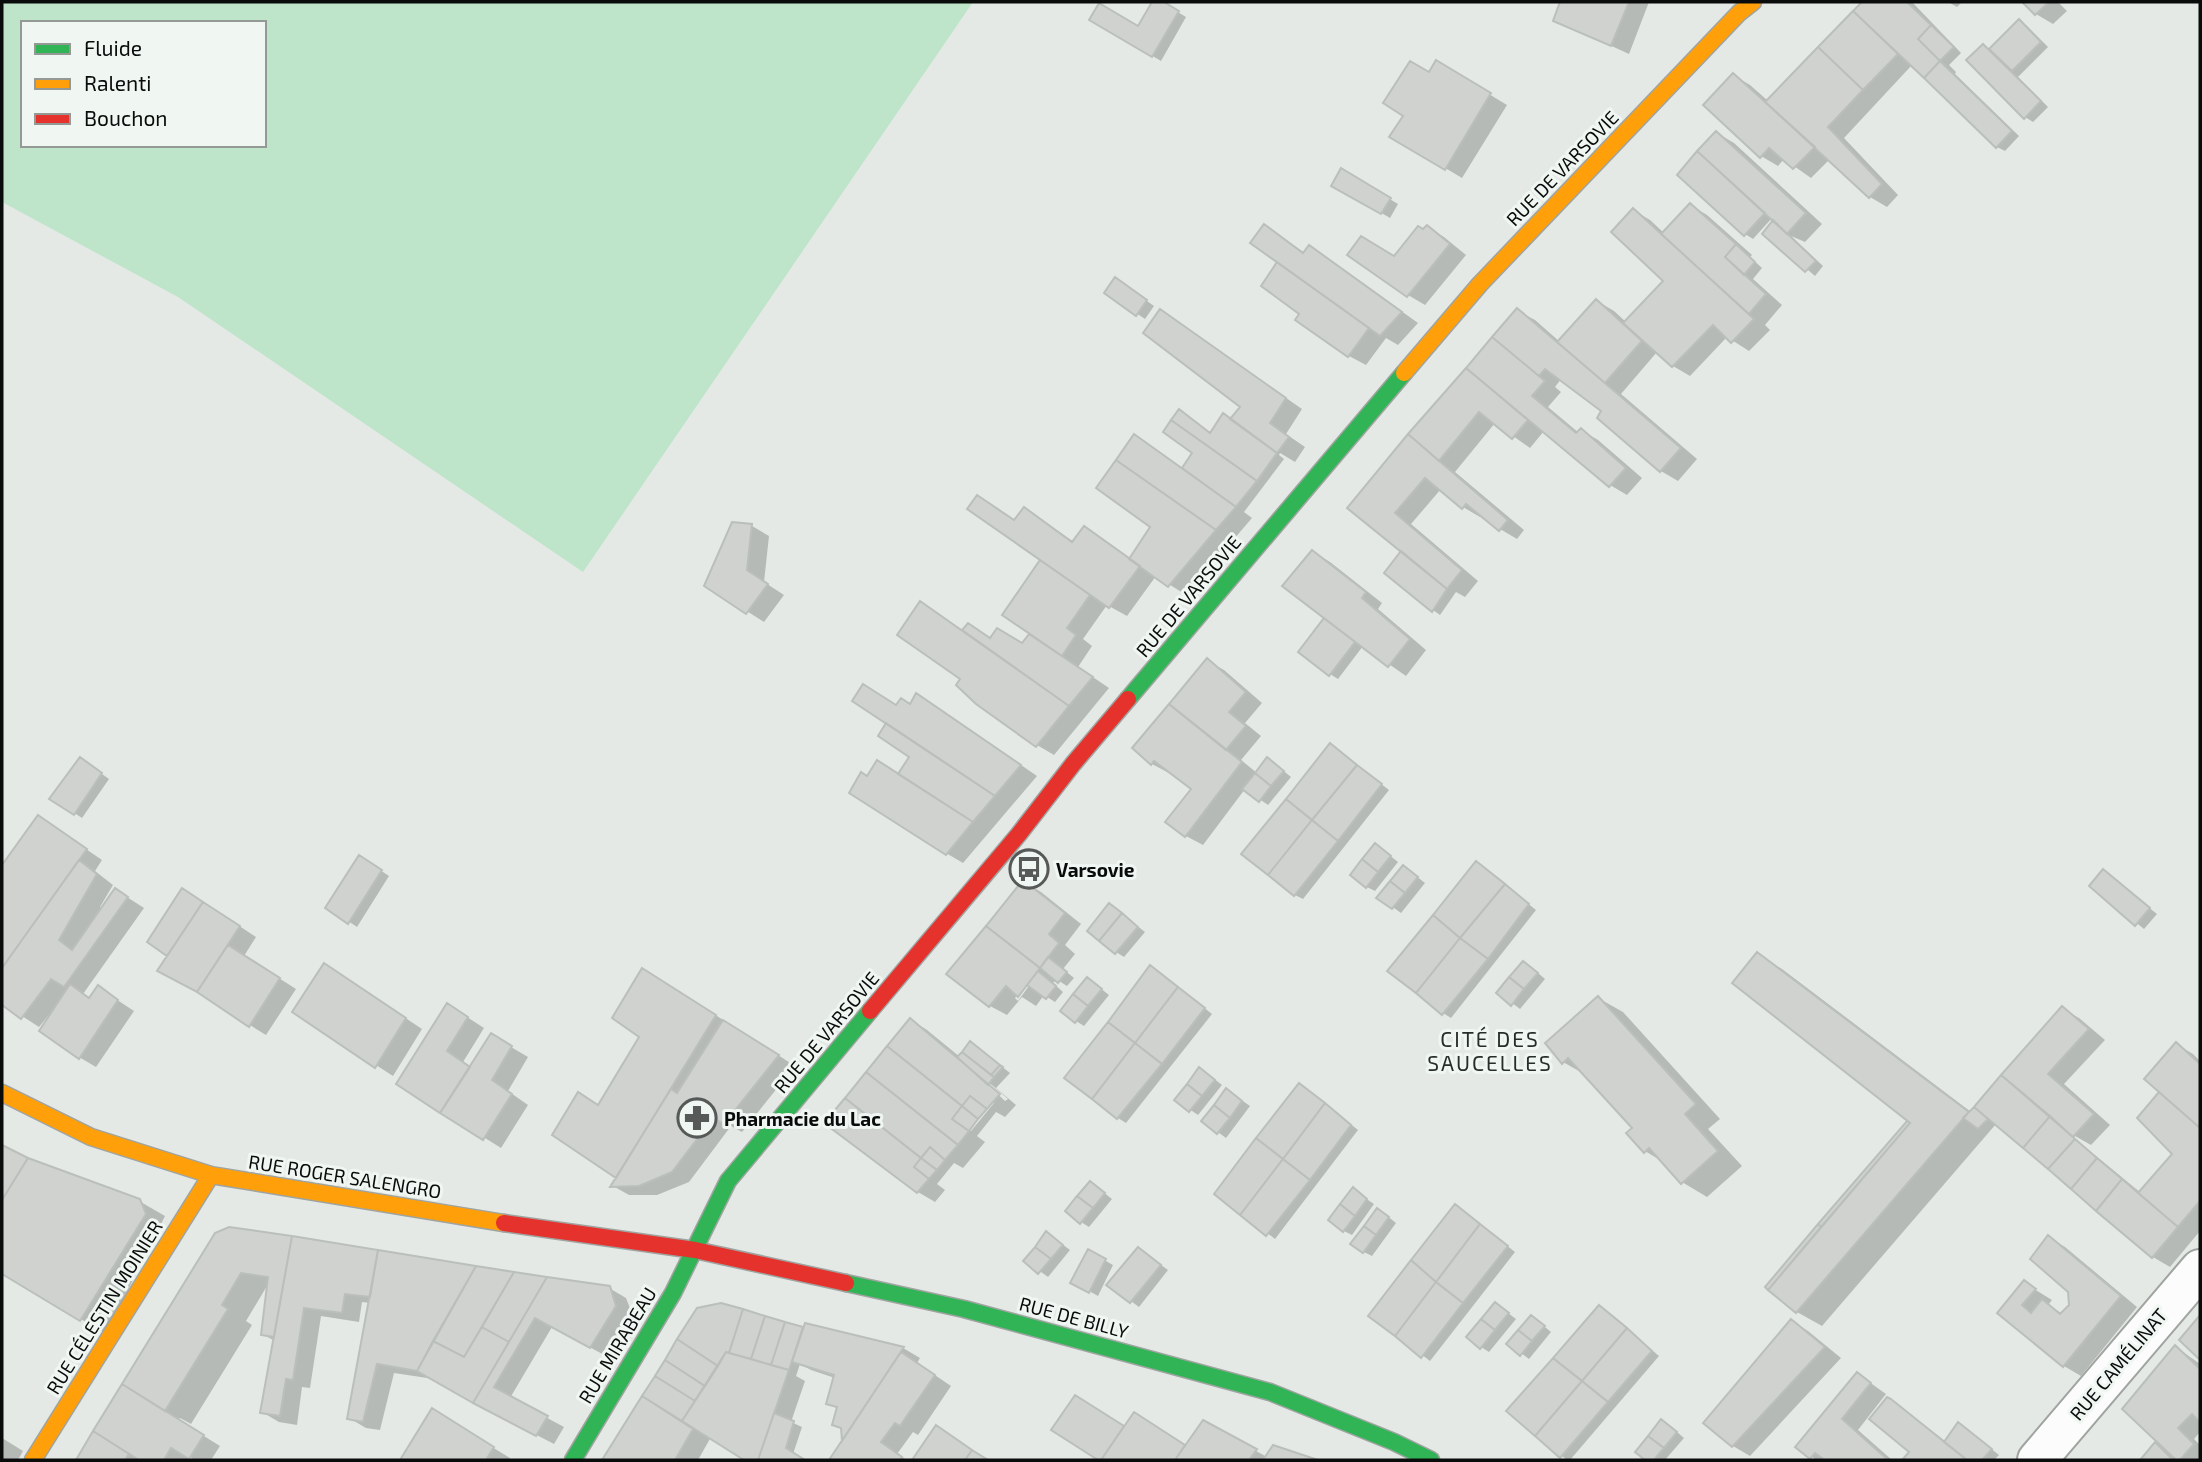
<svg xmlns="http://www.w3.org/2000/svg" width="2202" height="1462" viewBox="0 0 2202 1462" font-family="'Exo 2',sans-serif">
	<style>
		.green { fill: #bee4c9; fill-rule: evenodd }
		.shadow { fill: #0003; fill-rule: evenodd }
		.building { fill: #cfd2cf; stroke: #bbbfbc; stroke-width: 2 }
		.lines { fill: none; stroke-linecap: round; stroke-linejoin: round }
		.street-casing { stroke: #a0a4a1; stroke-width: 42 }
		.fast-casing { stroke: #a0a4a1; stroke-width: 19 }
		.slow-casing { stroke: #a0a4a1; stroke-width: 19 }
		.jam-casing { stroke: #a0a4a1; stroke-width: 19 }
		.street { stroke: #fbfcfb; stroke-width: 38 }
		.fast { stroke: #30b455; stroke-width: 16 }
		.slow { stroke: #ff9f0a; stroke-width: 16 }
		.jam { stroke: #e5322d; stroke-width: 16 }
		.labels { text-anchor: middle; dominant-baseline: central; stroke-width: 6; stroke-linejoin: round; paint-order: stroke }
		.street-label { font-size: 19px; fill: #0a0c0b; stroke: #f0f7f2 }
		.poi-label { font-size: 19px; font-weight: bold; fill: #0a0c0b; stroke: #f0f7f2; text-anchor: start }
		.neighbourhood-label { font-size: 21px; letter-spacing: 2px; fill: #272d29; stroke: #f0f7f2 }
	</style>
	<rect width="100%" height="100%" fill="#e4e9e5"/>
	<path class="green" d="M2,2h971l-390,570 -405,-275 -176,-95zM23,23h241v122h-241z"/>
	<path class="shadow" d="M1154,2h7l25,15 -25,44 -69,-41 46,8z
		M1562,2h87l-20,52 -74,-34z
		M1865,2h47l49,51 -12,12 7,7 -1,2 64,62 -14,15 -8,-4 -85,-82 -68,73 54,57 -11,12 -17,-10 -40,-38 -19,19 -27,-19 -6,7 -17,-10 -28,-81 17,10 17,15z
		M1948,2h14l-5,5z
		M2024,2h34l9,9 -14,13 -17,-10z
		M2019,21l8,5 21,21 -30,30 30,30 -15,15 -8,-5 -41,-71 6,4z
		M1436,62l71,43 -45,73 -70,-42z
		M1717,133l17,10 88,81 -17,18 -14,-6 32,30 -8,10 -50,-43 10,-13 -3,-2 -19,21 -8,-5z
		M1342,171l56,33 -8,14 -56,-33z
		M1690,205l17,10 45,40 -2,2 12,11 -9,11 29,26 -17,20 5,5 -21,21 -22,-14 -37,39 -17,-10 -16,-14 -36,42 76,65 -19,22 -17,-10 -58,-60 -42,-32 -6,8 6,5 -13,15 31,26 2,-3 17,10 44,38 -15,17 -17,-10 -66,-54 -14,17 -35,-25 -40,49 69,58 -7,9 -17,-10 -18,-14 -2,2 -17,-10 -22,-18 -30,35 67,57 -13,16 -9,-5 -16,23 -7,-5 -30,-59 -53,-44 168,-196 17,9 25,22 37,-41 17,10 12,11 40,-41 -33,-71 17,10 14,13z
		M1264,226l41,27 4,-6 17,10 92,66 -20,22 -12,-7 -20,27 -17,-9 -47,-43z
		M1427,227l17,10 22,18 -41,50 -17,-10 -13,-37z
		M1123,284l31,22 -9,13 -39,-26z
		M1161,311l141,98 -16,25 19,13 -10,15 -15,-9 -1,2 5,4 -40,53 8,6 -66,77 -30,-19 -29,40 -20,-11 -24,34 9,7 -14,21 31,21 -55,67 -17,-10 -74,-67 -43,-75 44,28 33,13 26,1 9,-12 -28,-19 38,-54 -64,-63 37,24 10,-12 49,33 11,-13 45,30 22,-32 -18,-91 50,33 11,-16 -8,-37 25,18 20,-14 10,-14z
		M752,526l17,10 -5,46 20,13 -20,27 -58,-37z
		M1313,552l17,10 52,41 -4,6 48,41 -20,26 -43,-30 -25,33 -8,-5 -4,-56z
		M1207,661l17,9 38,33 -17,20 16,13 -20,24 16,13 18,-9 16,13 -23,28 -23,-16 -42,56 -17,-9 8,-47 -24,-18 -1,2 -17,-9 -18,-16z
		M934,705l103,71 -74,87 -17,-10 -78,-75 32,-3 12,-19 -15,-49z
		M1330,745l59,45 -86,109 -8,-4z
		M88,764l21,15 -27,39 -30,-20z
		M39,817l63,43 -7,11 18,14 -13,22 3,2 13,-19 28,18 -61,86 8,5 8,-11 35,23 -38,56 -17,-10 -31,-41 -9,11 -37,-24v-135z
		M1383,850l15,12 -23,29 -8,-4z
		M368,862l21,14 -32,51 -30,-20z
		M1477,863l59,47 -85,108 -8,-5z
		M2103,871l54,43 -13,15 -53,-43z
		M1411,872l14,11 -24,30 -22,-16z
		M1024,882l17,10 40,32 -16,21 10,9 -12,15 11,9 -7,8 -11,-7 -3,4 10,9 -8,10 -11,-7 -8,11 -14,-9 -15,18 -17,-9zM1027,983h4l-13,18 -3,-3z
		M1117,910l28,22 -21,25 -8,-5z
		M221,914l35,23 -12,19 52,33 -30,46 -106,-65z
		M1757,955l25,14 189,143 91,-103 17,9 26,22 -41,44 46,41 -19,20 -16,-9 -1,2 67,55 33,-39 -12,-63 14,-47 17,10 7,7v170l-30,36 -17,-10 -157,-133 -174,202 -25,-14 -30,-25 140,-164 7,4z
		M1531,967l14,12 -25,30 -21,-16z
		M1159,972l53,42 -86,109 -8,-5z
		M341,975l81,54 -29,47 -99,-64z
		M667,984l128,82 -53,66 -11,-6 -42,56 -32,13h-28l-16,-9 5,-9 -18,-71 41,-70z
		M1095,984l14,11 -25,31 -8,-5z
		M1598,998l25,14 97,107 -12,10 34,37 -35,31 -25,-15 -17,-19 -20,-12 -11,-23 -48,-53 -23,-13z
		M464,1015l20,13 -21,34 8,6 21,-32 36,21 -20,34 20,14 -27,43 -102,-64z
		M911,1020l16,10 33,27 18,-9 32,25 -14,15 20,17 -11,12 -9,-5 -19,24 8,6 -22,26 -9,-5 -17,21 8,6 -10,12 -17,-10zM984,1081l8,4 16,14 -3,2zM991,1101l3,2 -23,28h-4z
		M1208,1074l14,11 -24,30 -22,-15z
		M1227,1090l23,16 -24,32 -23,-17z
		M1308,1090l50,40 -83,109 -59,-46z
		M2,1146l26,13 111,42 26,15 -59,118 -104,-62z
		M1098,1188l14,11 -23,28 -8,-5z
		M1353,1190l21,14 -22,31 -8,-4z
		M1463,1211l52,41 -85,109 -60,-46z
		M1386,1215l10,8 -24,33 -8,-4z
		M1047,1233l23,17 -22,27 -22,-16z
		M216,1235l77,2 316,51 17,10 7,18 -25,41 -56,-30 -42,71 54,29 -10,17 -79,-41 -41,-24 -40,-6 -14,57 -14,-2 -17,-10 21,-115 -8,-1 -3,20 -38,-6 -11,72 -8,-1 -5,38 -18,-3 -17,-10 13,-71 -13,-7 8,-53 -24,40 6,4 -61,99 -11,-6 -2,2 42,26 -9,14h-16l-6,-3 -2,3h-109z
		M2048,1237l17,10 72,60 -56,69 -17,-10 -65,-53 25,-30 28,17 -4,5 15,9 8,-8 -1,-15z
		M1139,1249l29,21 -29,37 -30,-22z
		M1088,1251l25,14 -15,31 -25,-14z
		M1496,1304l20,15 -27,33 -8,-5z
		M1607,1312l52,44 -89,104h-3l-59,-49z
		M1791,1321l17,10 33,27 -91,98 -17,-10 -28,-23z
		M1539,1322l12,10 -22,27 -20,-15z
		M806,1325l97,23 17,10 -3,5 34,23 -33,49 -5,-3 -16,22 10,6h-76l13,-19 -1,-12 -9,-5 4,-15 -10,-6 7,-25 -24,-8 -11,-6 -4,12 9,5 -14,41 11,5 -9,27 10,6h-55l-37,-23 -13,23h-94l40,-65 158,-66 2,1z
		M2176,1347l24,17v68l-6,7 6,6v15h-58l13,-15 13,6z
		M1858,1374l28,20 -28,36 34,30h-76l-18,-14z
		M1075,1397l50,31 26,-4 36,23 16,-25 64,35 7,-10 39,13h-212l-47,-30z
		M1887,1399l17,10 42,33 20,-13 33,26 -5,5h-90l7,-9z
		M433,1411l77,47 -1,2h-107z
		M1670,1426l14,12 -19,22h-17l-10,-9z
		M937,1427l16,10 35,23h-74z
		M2,1438l21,13 -5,9h-16z"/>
	<path class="building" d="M1152,2h12l15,9 -27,46 -63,-37 10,-17 39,23z
		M1560,2h69l-18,44 -58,-25z
		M1862,2h45l24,23 -13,14 22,22 -16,17 -71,-67z
		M2022,2h27l-14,13z
		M1853,11l45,43 -35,36 -45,-43z
		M2019,19l22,23 -29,29 -23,-22z
		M1931,25l23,22 -14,14 -22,-22z
		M1983,44l58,57 -17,18 -58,-59z
		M1818,47l45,43 -35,37 54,57 -13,14 -104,-96z
		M1436,60l55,33 -46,77 -56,-33 14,-21 -20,-13 27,-42 19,11z
		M1940,61l72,70 -16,17 -72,-70z
		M1733,73l82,74 -22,22 -24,-21 -9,10 -57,-53z
		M1716,131l90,82 -19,21 -90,-83z
		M1697,151l68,62 -21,23 -67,-61z
		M1341,168l50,30 -10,16 -50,-28z
		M1690,203l46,41 -11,13 41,37 -17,20 -88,-80z
		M1633,208l121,111 -23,24 -18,-18 -41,42 -49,-44 40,-42 -52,-49z
		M1773,220l43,41 -11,11 -43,-38z
		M1264,224l39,29 6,-8 93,67 -22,24 -130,-93z
		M1427,225l23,19 -43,53 -60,-42 14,-19 33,20 24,-30 5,3z
		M1736,244l19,18 -11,13 -19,-18z
		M1277,262l92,66 -21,29 -53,-37 4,-6 -38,-28z
		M1115,277l32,23 -11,16 -32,-23z
		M1596,299l46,42 -37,42 -48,-41z
		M1517,308l164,140 -21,24 -63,-54 4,-7 -56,-42 -6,7 -47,-39z
		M1160,309l126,89 -16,25 19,14 -12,16 -47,-34 10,-12 -97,-74z
		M1492,337l53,44 -13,15 44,37 5,-5 45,40 -17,19 -143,-119z
		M1466,368l62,52 -16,19 -33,-27 -40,49 -31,-27z
		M1179,409l31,24 13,-20 54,40 -20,28 -86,-61z
		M1171,420l86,61 -21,26 -54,-39 10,-15 -29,-21z
		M1134,434l102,73 -20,23 -100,-70z
		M1408,434l100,86 -9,11 -33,-27 -4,5 -37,-31 -30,35 67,57 -15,19 -100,-81z
		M1116,460l100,70 -48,57 -39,-28 21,-32 -54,-39z
		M977,495l37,25 10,-13 48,35 12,-16 56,40 -31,42 -142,-99z
		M732,522l20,2 -5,46 21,14 -22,30 -42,-28z
		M1312,550l54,42 -4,6 48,41 -22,28 -106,-81z
		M1401,551l46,38 -15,23 -48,-39z
		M1040,560l50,35 -23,33 9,7 -14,21 -60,-41z
		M920,601l149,105 -33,41 -60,-43 -20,-19 4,-6 -63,-44z
		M1324,618l31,24 -26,34 -31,-24z
		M968,623l22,15 7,-10 25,15 7,-9 64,43 -24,29 -107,-76z
		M1207,658l39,34 -17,20 17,14 -20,24 -57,-46z
		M863,684l33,21 5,-7 9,6 6,-11 105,72 -26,31 -143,-95z
		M1169,704l73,58 -57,75 -20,-15 26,-33 -37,-28 -3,4 -19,-17z
		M886,723l109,73 -22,26 -75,-48 11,-17 -31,-21z
		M1330,743l27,22 -45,55 -26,-21z
		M80,757l22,16 -28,42 -25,-16z
		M1267,757l17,14 -13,15 -16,-13z
		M877,760l96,62 -27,33 -97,-62 12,-21 6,4z
		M1357,765l25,19 -44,57 -26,-21z
		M1255,773l16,13 -12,16 -17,-13z
		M1286,799l26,21 -44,55 -27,-21z
		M38,815l49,34 -85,119v-103z
		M1312,820l26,21 -44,55 -26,-21z
		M1375,843l16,13 -13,16 -16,-13z
		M359,855l23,15 -34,54 -23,-16z
		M1362,859l16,13 -12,16 -16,-13z
		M79,860l18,14 -38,66 13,10 43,-62 13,9 -64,90 -13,-8 -30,40 -19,-14v-37z
		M1476,861l29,23 -45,54 -27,-23z
		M1403,865l15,12 -13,16 -15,-12z
		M2103,869l47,39 -15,18 -46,-40z
		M1023,880l42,33 -16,21 10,9 -19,25 -54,-42z
		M1390,881l15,12 -13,16 -16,-11z
		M1505,884l24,20 -41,55 -28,-21z
		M182,888l21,14 -36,54 -20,-14z
		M203,902l37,24 -43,66 -40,-21z
		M1109,903l13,10 -23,28 -12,-10z
		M1122,913l16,14 -23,27 -16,-13z
		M1433,915l27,23 -44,55 -29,-22z
		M986,926l54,42 -22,29 -12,-11 -17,21 -43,-33z
		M1460,938l28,21 -46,56 -26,-22z
		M228,945l52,33 -31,49 -52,-35z
		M1757,952l212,160 -173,201 -28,-23 142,-167 -178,-140z
		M1048,957l19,15 -9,11 -18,-15z
		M1523,961l15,12 -14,16 -15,-12z
		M324,963l82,55 -31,50 -83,-56z
		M1150,965l28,22 -43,56 -27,-21z
		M642,968l74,47 -100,163 -64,-43 26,-43 20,13 41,-68 -27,-19z
		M1038,971l18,15 -10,13 -19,-14z
		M1087,977l15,12 -14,17 -15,-12z
		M1509,977l15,12 -13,17 -15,-13z
		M70,984l19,14 9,-13 20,15 -39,59 -40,-28z
		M1178,987l27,21 -43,56 -27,-21z
		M1073,994l15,12 -13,17 -15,-12z
		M1598,996l98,108 -11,10 33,37 -37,33 -32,-36 -5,5 -18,-20 6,-5 -64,-70 -6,6 -17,-21z
		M447,1003l21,14 -21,34 23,16 -30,46 -44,-29z
		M2062,1006l27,23 -41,45 46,40 -21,23 -72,-62z
		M910,1018l90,76 -13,15 -17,-13 -8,10 -75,-60z
		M723,1020l56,35 -55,69 -11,-6 -41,54 -33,14 -29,1 61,-98 6,4z
		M1108,1022l27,21 -43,56 -28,-21z
		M491,1033l21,13 -20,34 20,14 -29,46 -43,-27z
		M970,1041l30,24 -9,10 -29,-23z
		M2176,1042l24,22v64l-56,-49z
		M1135,1043l27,21 -45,55 -25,-20z
		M887,1046l75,60 -10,13 17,12 -11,14 -92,-73z
		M962,1052l32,25 -6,8 -31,-28z
		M1000,1065l3,2 -9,10 -3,-2z
		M1199,1067l16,13 -13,16 -15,-12z
		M866,1072l92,73 -13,15 -15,-13 -9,11 -76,-60z
		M2001,1075l49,41 -27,32 -49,-41z
		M1299,1083l26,20 -42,56 -27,-21z
		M1187,1084l15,12 -13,16 -15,-12z
		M1226,1088l16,13 -12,17 -16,-13z
		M2159,1092l41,36v73l-22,26 -40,-34 34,-39 -35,-36z
		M970,1096l17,13 -9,10 -16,-13z
		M845,1098l76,60 -7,9 15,12 -12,14 -93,-70z
		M1325,1103l26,22 -41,55 -27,-21z
		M1214,1105l16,13 -13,16 -16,-13z
		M962,1106l16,13 -9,12 -17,-12z
		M1974,1107l14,12 -10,10 -15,-11z
		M2050,1116l25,23 -27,30 -25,-21z
		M1907,1121l3,2 -89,104 -3,-3z
		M1256,1138l27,21 -43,56 -26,-21z
		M2075,1139l22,19 -26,31 -23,-20z
		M2,1145l26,13 -26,42z
		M930,1147l15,13 -8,10 -16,-12z
		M28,1158l112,41 6,15 -66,107 -78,-47v-74z
		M921,1158l16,12 -8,9 -15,-12z
		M2097,1158l25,21 -26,32 -25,-22z
		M1283,1159l27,21 -44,56 -26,-21z
		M2122,1179l56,48 -26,31 -56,-47z
		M1090,1181l15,12 -12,15 -16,-12z
		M1353,1187l14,12 -12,17 -15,-12z
		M1077,1196l16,12 -13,16 -15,-13z
		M1340,1204l15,12 -12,16 -15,-12z
		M1455,1204l25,20 -44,58 -25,-22z
		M1377,1208l12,9 -13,18 -12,-9z
		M1480,1224l28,22 -45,57 -27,-21z
		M1818,1224l3,3 -53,63 -3,-3z
		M1364,1226l12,9 -13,18 -13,-9z
		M229,1227l63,9 -18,101 -13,-2 7,-58 -27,-4 -19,32 6,4 -63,102 -43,-27 93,-151z
		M1046,1231l17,14 -12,14 -16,-12z
		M2048,1235l73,61 -58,71 -66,-54 27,-33 12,9 -14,16 9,8 11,-14 18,15 9,-9 -1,-13 -38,-33z
		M292,1236l86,14 -8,47 -25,-3 -3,19 -38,-5 -11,72 -7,-1 -6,37 -20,-3z
		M1035,1247l16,12 -13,15 -15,-13z
		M1138,1247l23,18 -31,38 -24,-18z
		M1088,1249l18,10 -17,34 -19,-10z
		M378,1250l98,16 -59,105 -40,-7 -14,58 -16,-3z
		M1411,1260l25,22 -41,54 -27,-20z
		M476,1266l38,6 -50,85 -31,-16z
		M514,1272l33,5 -38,65 -27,-15z
		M547,1277l63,9 6,20 -26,42 -55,-30 -41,69 54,29 -12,20 -63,-33z
		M1436,1282l27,21 -42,55 -26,-22z
		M1495,1302l14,11 -14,17 -14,-11z
		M721,1303l22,6 -14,44 -3,-1 -8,14 -41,-27 20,-31z
		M1599,1305l28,23 -45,53 -29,-23z
		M743,1309l22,7 -14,43 -22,-6z
		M1531,1315l14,11 -13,15 -14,-11z
		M2200,1315v45l-21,-20z
		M765,1316l20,6 -14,43 -20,-6z
		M1481,1319l14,11 -15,19 -14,-12z
		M1791,1319l34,28 -93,100 -29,-24z
		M785,1322l18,5 -14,43 -18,-5z
		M805,1323l99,24 -62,94 -1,-13 -9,-3 5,-18 -11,-3 8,-29 -42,-13z
		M482,1327l27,15 -36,61 -56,-32 16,-30 31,16z
		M1627,1328l25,23 -44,51 -26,-21z
		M1518,1330l14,11 -12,15 -14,-12z
		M677,1339l41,27 -13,20 -40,-26z
		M2175,1345l25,24v53l-8,-8 -14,14 16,16 -14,16h-4l-54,-51z
		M726,1352l63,18 -31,90h-14l-62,-39z
		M901,1352l34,23 -35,51 -5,-3 -14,19 21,15 -2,3h-71z
		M1553,1358l29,23 -47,55 -29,-25z
		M665,1360l40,26 -10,15 -40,-25z
		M1857,1372l14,11 -29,36 46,41h-63l-10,-7 -5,6 -15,-12z
		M655,1376l40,25 -13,20 -40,-25z
		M1582,1381l26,21 -48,56 -25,-22z
		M122,1384l82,51 -15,24 -18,-11 -7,12h-25l-46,-29z
		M1075,1395l49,31 -23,34h-3l-47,-30z
		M642,1396l51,33 -18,31h-73z
		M1887,1397l4,2 76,61h-65l7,-8 -40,-33z
		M432,1408l62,39 -8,13h-86z
		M1134,1412l51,33 -10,15h-74z
		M774,1413l20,8 -8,27 19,12h-47z
		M1661,1419l16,13 -13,16 -16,-12z
		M1203,1420l54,29 -8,11h-74z
		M1958,1422l34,27 -10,11h-15l-23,-18z
		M936,1425l36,25 -7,10h-53z
		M93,1431l36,23 -4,6h-49z
		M1648,1436l16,12 -10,12h-9l-10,-8z
		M2155,1442l18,18h-33z
		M1273,1445l45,15h-55z
		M972,1450l16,10h-23z"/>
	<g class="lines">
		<g class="street-casing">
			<path id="street" d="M2037,1460l163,-191"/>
		</g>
		<g class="fast-casing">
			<path id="fast" d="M1128,699l276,-326
				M846,1283l118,26 306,83 124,50 37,18
				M573,1460l100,-167 55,-112 142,-170"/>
		</g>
		<g class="slow-casing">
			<path id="slow" d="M1404,373l76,-89 259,-271 14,-11
				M2,1093l89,44 120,38 293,48
				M33,1460l178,-285"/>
		</g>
		<g class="jam-casing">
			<path id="jam" d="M870,1011l149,-177 54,-70 55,-65
				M504,1223l191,27 151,33"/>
		</g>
		<use href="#street" class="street"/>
		<use href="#fast" class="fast"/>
		<use href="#slow" class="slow"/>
		<use href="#jam" class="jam"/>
	</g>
	<defs>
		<g id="bus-ring" transform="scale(2.0125)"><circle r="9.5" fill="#f0f7f2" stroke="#565957" stroke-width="1.5"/><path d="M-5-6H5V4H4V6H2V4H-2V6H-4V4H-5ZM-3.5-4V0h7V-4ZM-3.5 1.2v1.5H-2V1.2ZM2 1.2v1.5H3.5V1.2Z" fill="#565957"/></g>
		<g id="pharmacy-ring" transform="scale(2.0125)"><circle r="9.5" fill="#f0f7f2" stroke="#565957" stroke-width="1.5"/><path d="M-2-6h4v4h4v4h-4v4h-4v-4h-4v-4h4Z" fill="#565957"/></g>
	</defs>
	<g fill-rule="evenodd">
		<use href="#bus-ring" x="1029" y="869"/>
		<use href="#pharmacy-ring" x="697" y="1118"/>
	</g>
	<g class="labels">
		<g class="street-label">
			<text transform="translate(1562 168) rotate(-46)">RUE DE VARSOVIE</text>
			<text transform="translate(1188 596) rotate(-50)">RUE DE VARSOVIE</text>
			<text transform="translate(826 1032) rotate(-50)">RUE DE VARSOVIE</text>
			<text transform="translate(345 1176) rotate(9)">RUE ROGER SALENGRO</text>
			<text transform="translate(104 1307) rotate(-58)">RUE CÉLESTIN MOINIER</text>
			<text transform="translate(1074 1317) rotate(15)">RUE DE BILLY</text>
			<text transform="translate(617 1345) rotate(-59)">RUE MIRABEAU</text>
			<text transform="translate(2118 1364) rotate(-50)">RUE CAMÉLINAT</text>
		</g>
		<g class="poi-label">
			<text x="1056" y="869">Varsovie</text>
			<text x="724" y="1118">Pharmacie du Lac</text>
		</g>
		<g class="neighbourhood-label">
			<text x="1490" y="1038">CITÉ DES<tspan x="1490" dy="24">SAUCELLES</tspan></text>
		</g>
	</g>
	<rect width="2202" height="1462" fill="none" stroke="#0a0c0b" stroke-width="7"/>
	<rect x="21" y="21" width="245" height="126" fill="#f0f7f2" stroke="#949996" stroke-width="2"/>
	<rect x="35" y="44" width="35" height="10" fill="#30b455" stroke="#949996" stroke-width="2"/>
	<text x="84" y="56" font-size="21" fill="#0a0c0b">Fluide</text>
	<rect x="35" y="79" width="35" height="10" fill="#ff9f0a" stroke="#949996" stroke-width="2"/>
	<text x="84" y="91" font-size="21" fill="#0a0c0b">Ralenti</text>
	<rect x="35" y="114" width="35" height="10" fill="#e5322d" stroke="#949996" stroke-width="2"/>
	<text x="84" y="126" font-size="21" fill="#0a0c0b">Bouchon</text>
</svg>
